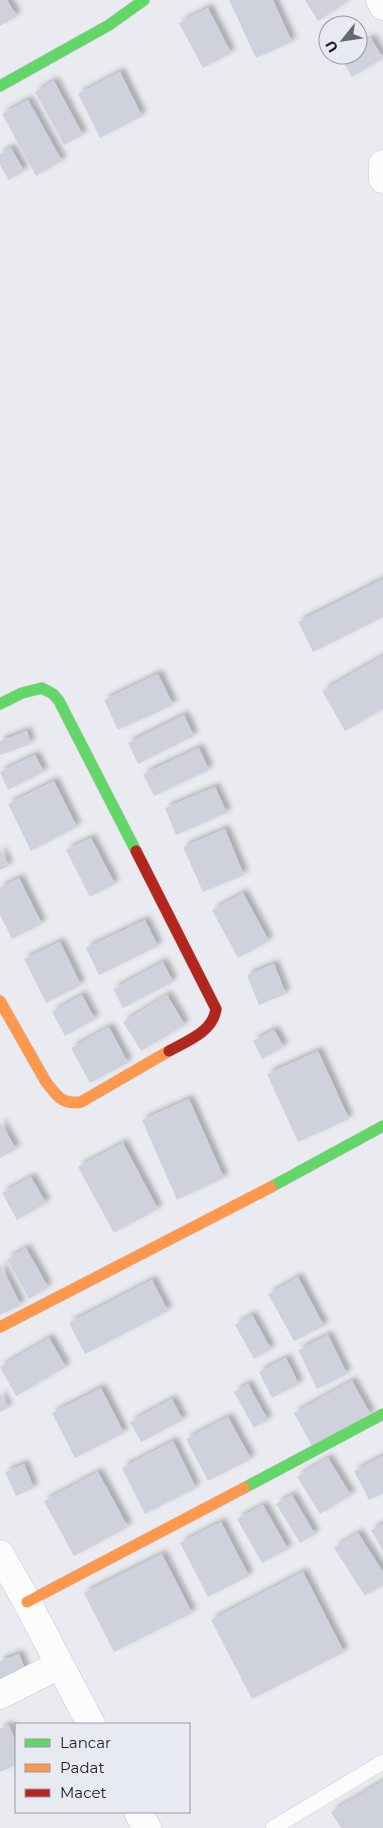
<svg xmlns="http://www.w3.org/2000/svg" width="383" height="1828" viewBox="0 0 383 1828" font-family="Montserrat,sans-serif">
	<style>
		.building { fill: #cfd2dc; filter: url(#shadow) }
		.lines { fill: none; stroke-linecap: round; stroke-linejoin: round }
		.lane-casing { stroke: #c7c8cc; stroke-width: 16 }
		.street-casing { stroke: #c7c8cc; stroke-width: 29 }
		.fast-casing { stroke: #c7c8cc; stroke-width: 12 }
		.slow-casing { stroke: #c7c8cc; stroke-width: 12 }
		.jam-casing { stroke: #c7c8cc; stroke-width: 12 }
		.lane { stroke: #fcfcfd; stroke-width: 15 }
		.street { stroke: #fcfcfd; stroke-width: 28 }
		.fast { stroke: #63d668; stroke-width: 11 }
		.slow { stroke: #ff974d; stroke-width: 11 }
		.jam { stroke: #b3261e; stroke-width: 11 }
	</style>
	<defs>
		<filter id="shadow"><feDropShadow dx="4.5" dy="-4.5" stdDeviation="2.5" flood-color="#0004"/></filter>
	</defs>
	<rect width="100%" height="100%" fill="#eaebf0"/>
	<path class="building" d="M0,0h7l10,16 -17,10z
		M229,0h44l19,42 -36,16z
		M305,0h45l-32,21z
		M208,8l23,45 -28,15 -24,-45z
		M371,38l12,20 -31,19 -12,-20 4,-2h14v-9z
		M120,72l22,44 -42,22 -22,-44z
		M54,81l29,54 -19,10 -29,-53z
		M28,100l34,61 -26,15 -34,-62z
		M11,148l13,23 -15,9 -9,-15v-11z
		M383,579v38l-70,35 -15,-30z
		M383,656v53l-38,22 -23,-40z
		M158,674l15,31 -55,25 -14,-30z
		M184,715l10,21 -56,28 -10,-21z
		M27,731l4,13 -31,11v-14z
		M199,748l10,22 -55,26 -11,-22z
		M35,755l9,17 -36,18 -8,-18z
		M54,781l23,46 -46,24 -23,-47z
		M215,787l12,26 -51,22 -11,-27z
		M225,829l19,46 -41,17 -20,-45z
		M91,838l24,46 -25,13 -24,-47z
		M0,849l9,17 -9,4z
		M19,878l23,46 -30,15 -12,-24v-27z
		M243,893l26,48 -31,17 -26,-48z
		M145,920l13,26 -59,29 -13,-27z
		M60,942l21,43 -35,18 -22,-44z
		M163,962l10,20 -50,26 -10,-19z
		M274,964l12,30 -27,11 -12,-30z
		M82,995l13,24 -30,17 -13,-24z
		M167,995l18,30 -44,26 -18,-29z
		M109,1027l19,36 -38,20 -19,-35z
		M274,1030l10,17 -22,12 -9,-18z
		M318,1051l31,68 -51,23 -31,-68z
		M189,1099l35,79 -47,22 -35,-80z
		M1,1123l15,26 -16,9v-34z
		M123,1143l35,66 -44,24 -36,-66z
		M31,1177l15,26 -29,17 -15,-27z
		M26,1248l22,39 -19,12 -22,-40z
		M0,1264l21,41 -21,10z
		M298,1277l26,49 -30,15 -26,-47z
		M152,1280l16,31 -83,43 -16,-31z
		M252,1315l19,34 -17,10 -19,-34z
		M328,1335l19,39 -30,15 -19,-39z
		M49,1338l17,29 -50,29 -16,-29z
		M286,1358l13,26 -27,14 -13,-26z
		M352,1381l19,34 -58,33 -19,-35z
		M248,1384l20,36 -14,8 -20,-36z
		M101,1388l23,45 -49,25 -23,-45z
		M0,1393l8,15 -8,4z
		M172,1399l11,21 -42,22 -11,-20z
		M228,1417l23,42 -43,22 -22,-42z
		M173,1441l23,47 -51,26 -23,-46z
		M383,1456v37l-14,7 -15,-29z
		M328,1458l23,37 -31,19 -23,-37z
		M24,1464l10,24 -18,8 -11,-24z
		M98,1472l30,55 -54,29 -30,-55z
		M292,1495l23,39 -15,9 -24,-39z
		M263,1505l25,44 -26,14 -25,-44z
		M221,1522l28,54 -41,21 -28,-54z
		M383,1524v27l-12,-21z
		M358,1533l25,39v13l-18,11 -31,-48z
		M162,1554l30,59 -78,39 -30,-59z
		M303,1572l41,80 -92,47 -41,-79z
		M19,1654l10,25 -29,11v-29z
		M9,1725l7,17v23l-16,7v-43z
		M383,1781v47h-42l-10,-16z"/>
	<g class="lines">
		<g class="lane-casing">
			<path id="lane" d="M273,1828l110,-66"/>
		</g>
		<g class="street-casing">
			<path id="street" d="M380,0l3,6
				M383,164v15
				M0,1554l27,48 64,122
				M0,1695l59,-30
				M138,1812l9,16"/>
		</g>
		<g class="fast-casing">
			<path id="fast" d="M0,86l109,-61 35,-25
				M0,704l22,-11 20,-5 11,6 6,7 77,150
				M271,1187l112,-61
				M244,1488l139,-74"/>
		</g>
		<g class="slow-casing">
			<path id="slow" d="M0,1001l46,81c11,14 16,23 35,20l88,-51
				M0,1327l271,-140
				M27,1602l217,-114"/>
		</g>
		<g class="jam-casing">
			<path id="jam" d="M136,851l80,158c-3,23 -29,32 -47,42"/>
		</g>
		<use href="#lane" class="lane"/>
		<use href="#street" class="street"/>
		<use href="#fast" class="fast"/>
		<use href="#slow" class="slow"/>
		<use href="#jam" class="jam"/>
	</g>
	<rect x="15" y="1723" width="175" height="90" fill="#e8eaf2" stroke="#999aa0"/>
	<rect x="25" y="1739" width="25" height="8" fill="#63d668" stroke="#999aa0"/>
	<text x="60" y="1748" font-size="15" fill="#222225">Lancar</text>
	<rect x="25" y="1764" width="25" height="8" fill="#ff974d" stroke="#999aa0"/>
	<text x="60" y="1773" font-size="15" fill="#222225">Padat</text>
	<rect x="25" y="1789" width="25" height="8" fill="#b3261e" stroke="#999aa0"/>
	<text x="60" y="1798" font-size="15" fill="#222225">Macet</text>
	<g transform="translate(343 40) rotate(240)"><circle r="24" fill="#e8eaf2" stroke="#999aa0"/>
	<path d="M0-4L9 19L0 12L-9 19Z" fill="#68686c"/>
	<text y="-8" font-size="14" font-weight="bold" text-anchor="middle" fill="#222225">U</text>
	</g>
</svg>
